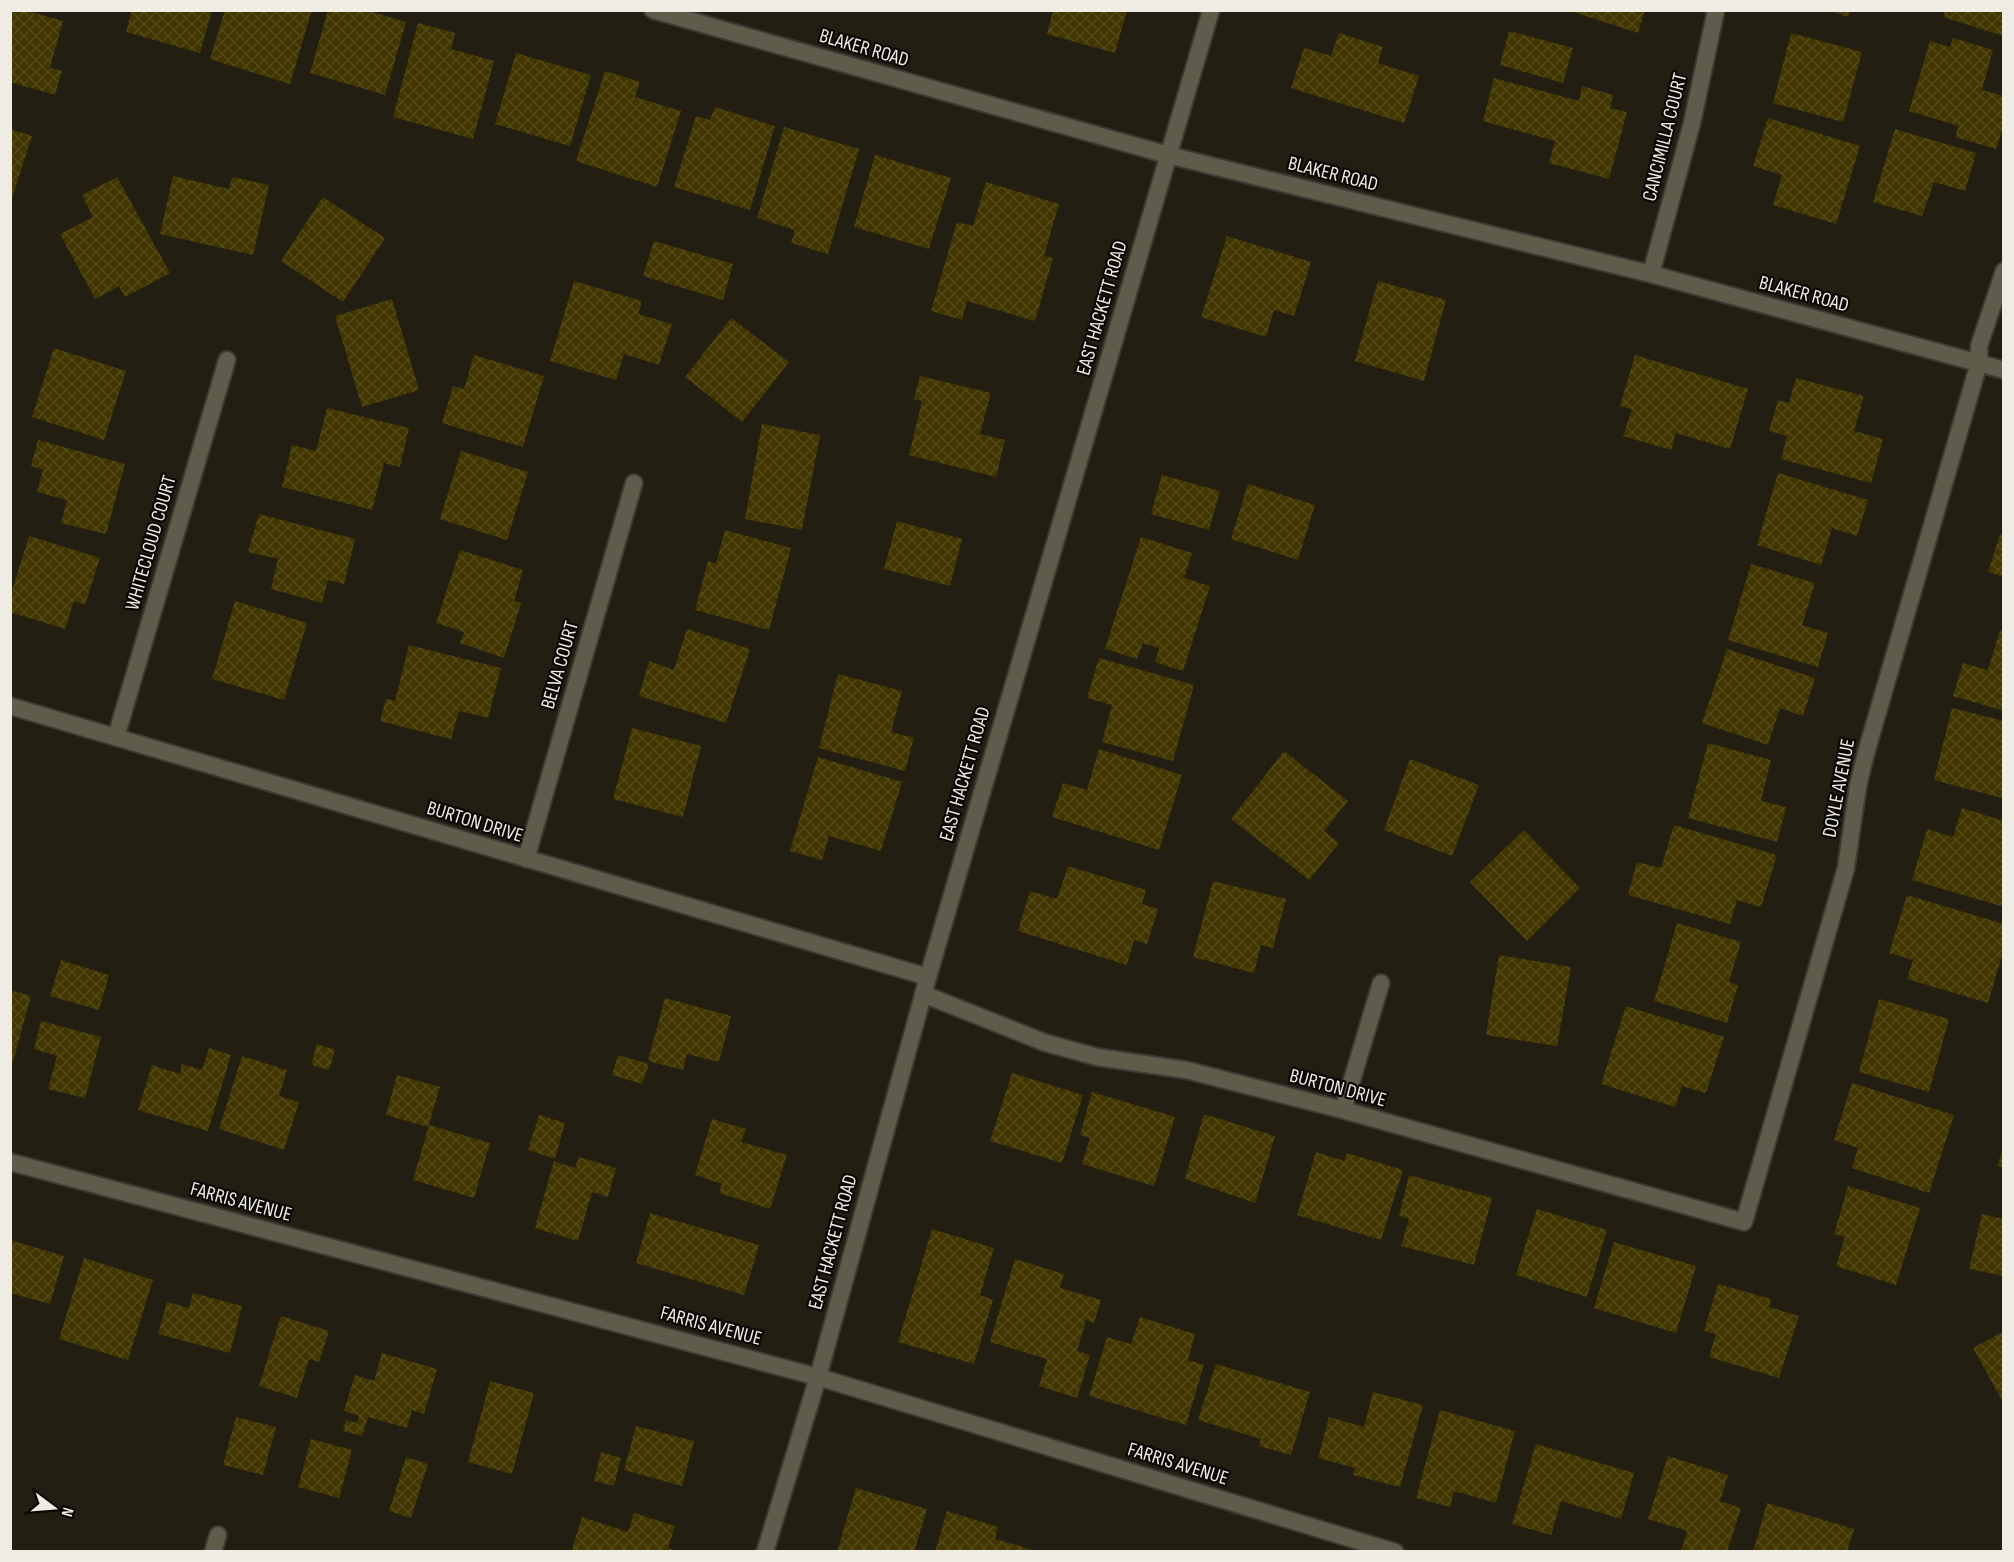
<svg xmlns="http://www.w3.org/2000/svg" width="2014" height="1562" viewBox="0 0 2014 1562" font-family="'Sofia Sans Condensed',sans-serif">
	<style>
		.building { fill: url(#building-cross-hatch) }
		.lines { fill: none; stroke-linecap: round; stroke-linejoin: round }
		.service-casing { stroke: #3d3a33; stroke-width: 20 }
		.minor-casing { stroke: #3d3a33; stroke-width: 20 }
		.service { stroke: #605c4c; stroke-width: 16 }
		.minor { stroke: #605c4c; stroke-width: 16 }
		.labels { text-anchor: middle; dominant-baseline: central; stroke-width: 4.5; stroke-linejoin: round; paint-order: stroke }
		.street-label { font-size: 20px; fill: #efece3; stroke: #090804 }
	</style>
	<defs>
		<pattern id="building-cross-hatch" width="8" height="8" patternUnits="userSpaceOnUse" patternTransform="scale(1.5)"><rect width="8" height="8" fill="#413500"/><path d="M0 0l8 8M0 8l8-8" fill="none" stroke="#544919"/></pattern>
	</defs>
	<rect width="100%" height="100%" fill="#221e11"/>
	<path class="building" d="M10,10h14l39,11 -13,47 12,3 -7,24 -45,-13z
		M132,10h80l-12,43 -74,-21z
		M225,10h87l-22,74 -80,-25z
		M328,10h38l40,12 -21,73 -75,-22z
		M1053,10h74l-12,43 -68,-19z
		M1567,10h78l-7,23z
		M1829,10h21l-2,7z
		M1945,10h59v26l-61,-19z
		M418,23l37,10 -4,16 43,12 -21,78 -80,-22z
		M1509,31l64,17 -10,35 -63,-18z
		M1339,33l44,14 -5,16 41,13 -15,47 -113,-35 13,-40 27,8z
		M1791,33l71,19 -19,70 -70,-19z
		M1953,38l40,12 -11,40 22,6v28l-8,25 -41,-12 4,-11 -50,-15 21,-70 20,6z
		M516,53l75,22 -21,71 -75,-22z
		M605,71l35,11 -5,15 46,14 -24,76 -81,-26z
		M1494,78l85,23 3,-15 31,9 -3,13 17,4 -18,67 -60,-16 6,-22 -72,-20z
		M715,107l60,19 -25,84 -76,-23 22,-71 14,4z
		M1768,118l92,28 -24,78 -63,-19 9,-30 -29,-9z
		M784,127l75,22 -31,105 -37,-11 4,-13 -38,-12z
		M10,129l22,7 -21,65h-1z
		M1895,129l81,24 -11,38 -31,-9 -12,34 -49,-14z
		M875,155l76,23 -22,71 -75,-22z
		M173,176l56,13 3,-12 37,8 -16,70 -93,-21z
		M117,177l53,96 -45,24 -6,-11 -24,13 -35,-65 33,-17 -11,-22z
		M986,182l73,22 -15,52 9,2 -18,63 -68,-20 -5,19 -31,-9 26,-89 16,4z
		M323,197l62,41 -42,64 -62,-41z
		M1227,236l84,26 -17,54 -20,-6 -8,27 -65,-20z
		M654,241l79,23 -10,36 -80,-24z
		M574,281l68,20 -4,13 34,10 -13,41 -35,-11 -8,26 -66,-19z
		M1378,281l68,19 -22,81 -69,-20z
		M392,299l27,91 -57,17 -27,-91z
		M731,318l58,44 -47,60 -57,-45z
		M54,348l72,23 -22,69 -72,-23z
		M474,355l70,21 -21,71 -81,-24 11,-37 11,3z
		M1635,355l113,34 -18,60 -54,-16 -5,17 -48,-14 9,-27 -12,-3z
		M920,376l71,17 -11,41 25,6 -9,37 -87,-22 13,-54 -8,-2z
		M1796,378l68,18 -10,35 29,8 -12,44 -90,-24 6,-23 -18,-5 9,-31 11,3z
		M327,408l82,20 -9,39 -16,-4 -12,47 -90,-23 10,-42 24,6z
		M762,424l58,11 -18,95 -57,-11z
		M38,440l87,24 -19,70 -45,-11 6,-23 -30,-8 6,-22 -12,-4z
		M461,451l67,21 -21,68 -67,-21z
		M1778,473l90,27 -11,36 -25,-8 -11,37 -64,-20z
		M1162,475l58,16 -11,39 -58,-16z
		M1248,484l67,21 -17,55 -67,-21z
		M259,514l96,25 -11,45 -16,-4 -6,23 -51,-14 7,-30 -30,-7z
		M897,521l65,18 -12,47 -66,-17z
		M725,530l66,18 -22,82 -74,-20 13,-49 8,3z
		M2000,534l4,1v42l-16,-5z
		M29,536l71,22 -15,47 -11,-4 -9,28 -55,-17v-15z
		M1141,537l51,16 -8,25 26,8 -27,85 -28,-9 4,-14 -16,-5 -6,16 -32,-10z
		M460,550l63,20 -9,31 7,2 -17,55 -44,-15 4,-11 -28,-9z
		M1751,564l64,19 -13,42 26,8 -10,34 -90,-27z
		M235,601l72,22 -23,77 -72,-21z
		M687,629l63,20 -24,74 -87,-27 10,-35 25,9z
		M2000,630l4,1v80l-51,-15 10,-33 25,7z
		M409,645l92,23 -13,50 -29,-7 -8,28 -71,-18 6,-22 9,2z
		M1727,649l88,29 -12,38 -23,-8 -12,37 -66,-22z
		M1099,658l95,27 -21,76 -71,-19 10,-37 -25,-7z
		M838,674l64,17 -11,41 23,6 -9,33 -86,-23z
		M1952,708l52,13 -2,77 -68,-18z
		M632,728l69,18 -18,71 -70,-18z
		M1708,743l63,17 -10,41 25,6 -9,35 -89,-24z
		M1099,749l83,26 -23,75 -107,-33 11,-34 24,7z
		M1284,751l64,50 -24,30 15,12 -30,37 -78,-61z
		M818,757l84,25 -21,69 -52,-15 -7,24 -32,-9z
		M1410,759l69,26 -27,71 -68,-26z
		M1962,808l42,13v86l-92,-27 15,-51 26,8z
		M1674,825l103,30 -16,52 -24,-7 -7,24 -102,-29 9,-33 24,6z
		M1524,830l56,58 -53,53 -57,-59z
		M1068,866l78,24 -4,14 16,5 -11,35 -13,-4 -7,25 -109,-34 12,-40 27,8z
		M1213,881l73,18 -13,49 -12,-3 -7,28 -61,-16z
		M1907,895l97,29v25l-16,54 -81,-24 6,-19 -24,-7z
		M1677,923l64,19 -12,40 9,3 -11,38 -73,-22z
		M1499,955l72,12 -14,79 -71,-11z
		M61,960l48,15 -10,35 -49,-14z
		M10,990l21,6 -20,73h-1z
		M665,998l66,18 -12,46 -32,-8 -4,16 -35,-9z
		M1879,999l70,20 -20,73 -70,-20z
		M1626,1006l98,31 -18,56 -24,-7 -7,21 -74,-23z
		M41,1021l60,16 -16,61 -37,-9 9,-33 -23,-7z
		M317,1044l18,6 -6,20 -18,-5z
		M209,1048l22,7 -23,76 -70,-21 14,-45 28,9 2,-10 20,6z
		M618,1055l31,9 -7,20 -30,-9z
		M242,1056l45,14 -8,26 20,6 -15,48 -65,-21z
		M1012,1073l71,22 -21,68 -72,-22z
		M397,1075l43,12 -12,40 -42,-12z
		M1852,1083l102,32 -25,78 -77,-25 6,-20 -24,-8z
		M1092,1092l83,25 -21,69 -72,-22 8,-26 -10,-3z
		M1204,1114l71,22 -20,67 -70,-24z
		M539,1115l26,8 -10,36 -27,-9z
		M712,1119l34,10 -5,13 46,13 -17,54 -51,-16 3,-9 -27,-9z
		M429,1125l61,18 -16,55 -61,-18z
		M2004,1147v21l-7,-2z
		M1316,1152l28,9 3,-8 56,17 -22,70 -84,-25z
		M579,1157l37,11 -8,29 -16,-5 -14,49 -43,-13 19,-67 21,7z
		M1409,1175l83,23 -18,67 -73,-19 8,-27 -10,-3z
		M1848,1186l72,22 -24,77 -60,-19 9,-29 -11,-3z
		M1537,1209l70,21 -20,67 -71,-22z
		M650,1213l109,32 -15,50 -108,-32z
		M1982,1214l22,5v57l-35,-7z
		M932,1229l62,19 -14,47 13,5 -19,64 -76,-22z
		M10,1240l54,16 -14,48 -40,-11z
		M1614,1242l82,24 -20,67 -82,-25z
		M84,1258l69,22 -25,80 -69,-21z
		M1015,1259l49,15 -4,14 41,12 -7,23 -8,-3 -9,31 13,4 -13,43 -38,-12 8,-27 -57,-17z
		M1718,1284l53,15 -2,8 30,9 -20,62 -70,-21 7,-23 -12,-3z
		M193,1293l49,13 -12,47 -72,-19 9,-32 22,6z
		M281,1316l48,15 -10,31 -10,-3 -12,39 -38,-12z
		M1140,1317l55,17 -7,26 16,5 -18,60 -97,-29 18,-59 24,7z
		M2004,1331v73l-31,-56z
		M382,1353l55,16 -13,45 -12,-4 -5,18 -39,-11 -6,19 -19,-5 3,-11 11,3 2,-7 -15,-5 11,-36 19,6z
		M1216,1364l94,28 -19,63 -32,-9 2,-7 -63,-19z
		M490,1381l44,12 -22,81 -44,-12z
		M1373,1392l50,13 -23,82 -47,-12 2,-7 -37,-10 11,-41 35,10z
		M1440,1410l75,21 -19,72 -42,-12 -4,16 -34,-9z
		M236,1417l40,10 -13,48 -40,-10z
		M636,1426l58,15 -12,45 -58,-16z
		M311,1439l41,11 -13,48 -41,-11z
		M1536,1444l98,29 -13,46 -60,-18 -10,34 -39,-11z
		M601,1452l20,6 -7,28 -20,-5z
		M1668,1456l60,19 -8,26 21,7 -14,44h-46l6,-21 -39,-12z
		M406,1457l22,7 -17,54 -22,-7z
		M856,1488l71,21 -13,43h-77z
		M1767,1503l87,26 -7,23h-94z
		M947,1511l51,16 -3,12 35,10v3h-95z
		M634,1513l41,13 -7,22 11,4h-108l11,-35 46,15z"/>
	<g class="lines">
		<g class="service-casing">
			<path id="service" d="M213,1552l5,-17"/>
		</g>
		<g class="minor-casing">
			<path id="minor" d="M653,10l515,145 483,119 353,96
				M1651,274l41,-151 24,-113
				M10,706l918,271
				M116,737l111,-377
				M526,859l108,-376
				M923,994l123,49 51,14 89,13 157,40 401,112 102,-354 12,-82 8,-33 113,-390v-17l25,-75
				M1343,1110l38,-127
				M10,1162l808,215 577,175
				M765,1552l53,-175 110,-400 283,-967"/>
		</g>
		<use href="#service" class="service"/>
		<use href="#minor" class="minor"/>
	</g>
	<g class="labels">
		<g class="street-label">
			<text transform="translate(864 48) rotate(16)">BLAKER ROAD</text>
			<text transform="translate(1665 137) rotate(-76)">CANCIMILLA COURT</text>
			<text transform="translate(1333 174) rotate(14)">BLAKER ROAD</text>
			<text transform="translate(1804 294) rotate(15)">BLAKER ROAD</text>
			<text transform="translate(1102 308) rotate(-74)">EAST HACKETT ROAD</text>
			<text transform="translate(151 543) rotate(-74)">WHITECLOUD COURT</text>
			<text transform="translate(560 665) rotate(-74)">BELVA COURT</text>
			<text transform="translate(965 774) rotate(-74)">EAST HACKETT ROAD</text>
			<text transform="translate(1839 788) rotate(-79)">DOYLE AVENUE</text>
			<text transform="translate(475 822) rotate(17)">BURTON DRIVE</text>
			<text transform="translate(1338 1088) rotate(15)">BURTON DRIVE</text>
			<text transform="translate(241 1202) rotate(15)">FARRIS AVENUE</text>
			<text transform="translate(833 1242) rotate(-75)">EAST HACKETT ROAD</text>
			<text transform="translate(711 1326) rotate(15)">FARRIS AVENUE</text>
			<text transform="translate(1178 1464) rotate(17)">FARRIS AVENUE</text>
		</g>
	</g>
	<rect width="2014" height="1562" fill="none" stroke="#efece3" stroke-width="24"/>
	<g transform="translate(54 1508) rotate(106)" stroke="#090804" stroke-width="4.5" paint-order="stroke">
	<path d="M0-4.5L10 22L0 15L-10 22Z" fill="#efece3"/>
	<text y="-9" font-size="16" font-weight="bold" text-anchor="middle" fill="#efece3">N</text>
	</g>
</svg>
